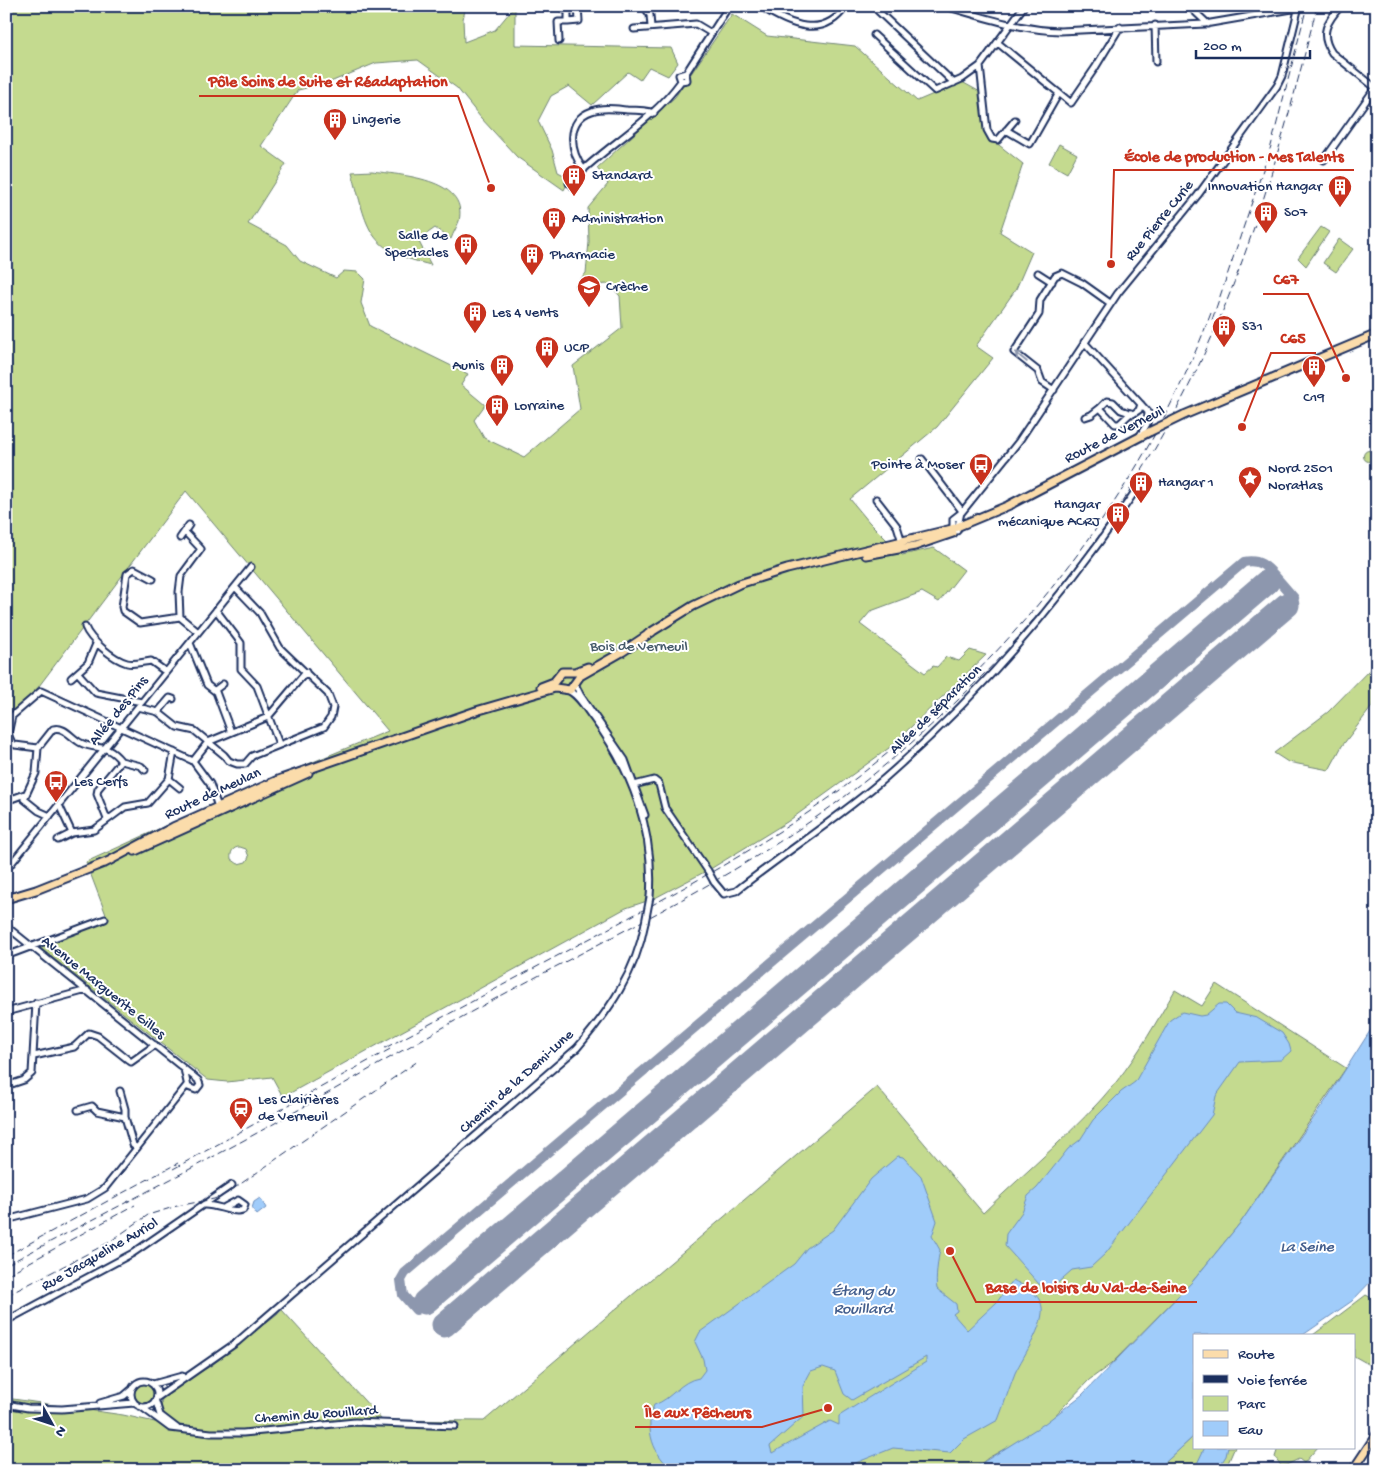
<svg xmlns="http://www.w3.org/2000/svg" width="1383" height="1476" viewBox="0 0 1383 1476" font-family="'Gochi Hand',sans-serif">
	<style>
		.green { fill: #c4da8f; stroke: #708476; fill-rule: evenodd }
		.water { fill: #a0ccfa; stroke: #6b8dbc; fill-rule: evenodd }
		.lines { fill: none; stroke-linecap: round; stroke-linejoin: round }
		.taxiway { stroke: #8d97ae; stroke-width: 10 }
		.runway { stroke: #8d97ae; stroke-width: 25 }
		.minor-casing { stroke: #1b2f5e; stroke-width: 9 }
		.major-casing { stroke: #1b2f5e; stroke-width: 11 }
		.minor { stroke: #fff; stroke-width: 5 }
		.major { stroke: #fbdcab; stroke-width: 7 }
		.rail { stroke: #1b2f5e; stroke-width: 1; stroke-dasharray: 8 4; stroke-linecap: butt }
		.minor-bridge-casing { stroke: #1b2f5e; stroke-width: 9; stroke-linecap: butt }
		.major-bridge-casing { stroke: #1b2f5e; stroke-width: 11; stroke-linecap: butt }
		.minor-bridge { stroke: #fff; stroke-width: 5 }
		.major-bridge { stroke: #fbdcab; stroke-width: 7 }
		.oneway { stroke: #8d97ae }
		.labels { text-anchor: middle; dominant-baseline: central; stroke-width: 4; stroke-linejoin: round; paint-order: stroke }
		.poi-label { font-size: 15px; fill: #1b2f5e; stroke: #fff; text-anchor: start }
		.street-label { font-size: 15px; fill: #1b2f5e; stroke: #fff }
		.park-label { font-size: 15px; fill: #455a6a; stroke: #fff }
		.water-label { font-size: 16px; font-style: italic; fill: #435e8d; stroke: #fff }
		.leader { fill: none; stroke: #c8321e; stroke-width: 2 }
		.callout-dot { fill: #c8321e; stroke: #fff; stroke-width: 2 }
		.callout-label { font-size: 16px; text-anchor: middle; font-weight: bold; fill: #c8321e; stroke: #fff; stroke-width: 4; stroke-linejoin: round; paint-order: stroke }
	</style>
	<rect width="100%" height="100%" fill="#fff"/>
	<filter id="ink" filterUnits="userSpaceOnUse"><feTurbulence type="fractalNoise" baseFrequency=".02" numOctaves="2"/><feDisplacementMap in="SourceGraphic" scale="10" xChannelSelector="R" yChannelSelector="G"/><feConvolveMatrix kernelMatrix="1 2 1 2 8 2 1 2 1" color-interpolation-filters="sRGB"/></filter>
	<g filter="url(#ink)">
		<path class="green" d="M6,6h460l-3,13 1,23 31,-12 20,-24v39l156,3 7,15 -10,13 -19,-9 -9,13 -12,-8 -36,33 -23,-19 -18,10 -13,25 14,29 6,22 12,6 -6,12 -47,-33 -36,-39 -24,-30 -39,-28 -42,3 -48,20 -30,7 -37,56 25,18 -38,60 39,21 13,16 36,17 8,-7 14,1 7,7 -4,24 9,23 98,48 -7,11 24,20 -11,15 10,18 40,19 56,-48 -7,-43 49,-38 -2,-32 -11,-12 -34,2 11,-13 3,-31 -1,-34 20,-24 -11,-16 78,-71 57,-83 35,22 88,10 62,55 45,-19 20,11 3,41 38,30 -23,68 32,20 -16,37 -40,57 17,12 -56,69 -87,72 19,23 33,33 32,-7 30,22 -25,32 -17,-10 -51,19 -11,13 65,49 8,-7 4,1 9,-10 13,4 11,-11 16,5 -97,93 -102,74 -75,46 -59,31 -27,9 -343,189 -11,-20 -45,5 -19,-2 -170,-134 70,-26 -22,-58 147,-67 155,-64 -202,-240 -156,207 -24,19zM240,847l6,2 3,8 -3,5 -8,2 -7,-5c-1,-7 2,-12 9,-12z
			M1059,144l18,10 -10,19 -18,-10z
			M372,171c27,4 97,7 87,50 -2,6 -6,12 -8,18l-16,-11 -17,12 13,25c-65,-15 -63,-35 -79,-93z
			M1321,227l8,5 -23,34 -8,-8z
			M1339,239l14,10 -17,23 -13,-9z
			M1363.5 456a5.5 5.5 0 1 1 11 0a5.5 5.5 0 1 1-11 0Z
			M1377,662v38l-35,46 -13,24 -41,-8 -14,-9 54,-41z
			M1216,984l130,84 -105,154 -48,59 -82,83 -22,16 -45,47 -56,31 -15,12h-967v-72l117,17 41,9 7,-3c-9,-9 -13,-15 -7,-27l48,-29 70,-55 100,110 102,1 393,-334 106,126c45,-44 94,-83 134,-132 22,-28 40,-60 58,-91l27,16z
			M1366,1295l11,6v68l-23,-13v-21h-41z
			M133 1394a11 11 0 1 1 22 0a11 11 0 1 1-22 0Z
			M1194,1436v11h11l-5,14 -6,9h-37z
			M1228,1447h7l-10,23h-7z
			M1275,1447h43l-14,16 -5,-4 -17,8 -7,-10 2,-6z"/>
		<path class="water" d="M1219,1004h7l9,9 22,5 25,15 7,11 2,7 -10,9 -41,2 -24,34 -4,19 -106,138 -15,14 -19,3 -18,16 3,7 -2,1 -5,-6 -11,-4 -34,-38 1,-12 16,-22 6,-16 9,-8 31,-39 12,-9 13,-20 28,-28 14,-10 35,-62 12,-8 18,4 6,-1z
			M1377,1020v255l-25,26 -49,34h-109v101l-37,34h-186l73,-46 38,-29 111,-114 48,-59 83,-119z
			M898,1156l5,1 18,19 16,45 -5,15 8,14c-2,8 -5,31 -3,39l19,15 1,7 -4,3 14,16 30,-28 16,-22c9,5 22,11 27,21 10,17 -17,55 -25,72 -6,15 -11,32 -17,47l-34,19 -14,14 -57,-5 -55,22h-164c-21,-14 -30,-41 -20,-65 18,-6 26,-24 45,-27l6,-8 -2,-11 -8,-17 5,-10 94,-68 13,-16 26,-18 38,-51zM926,1357v5l-87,54v9l-9,-4 -58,32 -2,-7 34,-30 -1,-30 8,-15 12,-4 12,4 9,23 8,6z
			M260,1198l6,10 -9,7 -5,-7 2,-6z
			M1205,1447h23l-2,9 -9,14h-23z"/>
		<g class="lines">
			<path class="taxiway" d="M1275,576l19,22 -7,7
				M425,1302l-9,8 -13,-15 -2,-15 4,-7 839,-711c15,-3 22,4 31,14l-8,6"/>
			<path class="runway" d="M425,1302l842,-720
				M444,1325l843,-720"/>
			<g class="minor-casing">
				<path id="minor" d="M644,6l6,9 1,12
					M760,6c28,18 63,35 86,0
					M877,6l1,5 76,72
					M945,6c38,11 76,24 115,25l145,-7 87,-15 6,1
					M1194,6l-2,3 16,15
					M1341,6c-14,15 -22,28 -9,47l45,36
					M568,22l11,-1 -1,-15
					M1155,25l1,37
					M634,29l62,-5 15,9
					M874,35l61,56 27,-12 18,-13 44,-60
					M559,41l-1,-19h10v-12h-3v-4
					M998,43l73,60 24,-35 25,-41
					M980,66l7,64 5,9 6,1 17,-20
					M681,81l-2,-6 7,-2
					M1006,130l24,14 29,-51
					M1324,160l51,-72
					M584,170c-14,-18 -19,-50 8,-59 10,-4 24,-2 35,-1 9,0 19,0 27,3
					M569,183c36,-37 82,-60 112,-102l6,-1 -1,-7 43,-67
					M573,186l8,-11
					M1038,273l14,9
					M1084,342l64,70 -1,12 -8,13
					M1054,390l-12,-8 -4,-11 -24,-19 25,-38 1,-14 15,-24 7,-3 20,10 28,20
					M1131,413l-12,11h-4l-15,-16 7,-7 6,1 8,8 12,4 6,-4 2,-6
					M1085,417l6,-2 9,-7
					M922,459l40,52
					M876,499l21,27 5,16
					M953,531v-12l9,-7 57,-71 99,-148 80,-98 79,-109 5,-10 17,-70
					M957,531l4,-19
					M185,532l16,17 -20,27 -2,16 1,25 18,15
					M180,538l9,-13
					M153,579l-19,-10 -7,5 -5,33 1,4 17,12 40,-6
					M216,610l25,33v26l16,17 22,58
					M85,627c5,13 28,32 42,36 7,2 16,-1 24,-2l15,11
					M190,643l17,42 9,7 15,40
					M78,673l18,20 46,9
					M71,678l17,-15 8,-19
					M575,684l6,12 44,64 20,55
					M215,690l8,-6
					M567,690c11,4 19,19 26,28 39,52 62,114 57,179
					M138,707l20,5 19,15 18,4 29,24 5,6 8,3h8l7,-8 72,-29 7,-10 2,-10 -5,-13 -48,-46 -20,-35 -25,-26
					M158,712l12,-14 3,1
					M38,748l-23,-3 -3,-2 -4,-9 4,-18 29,-25 152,70 17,23 9,26
					M121,761l20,5 4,4
					M193,761l15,-19 60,-25 38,-45
					M169,779l11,9
					M634,785l20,-5 5,4 6,24 43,63
					M6,801l19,-7
					M59,805l13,28
					M50,816l-11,-5 -15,-12 12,-26 2,-25 15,-19c12,-3 18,9 28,14 16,8 25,-1 40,18l-23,28 -1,5 10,25
					M58,840l14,-7 22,-3 31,-23 23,-4 21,-24 5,-27
					M6,870l245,-303
					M714,882l10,12 12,-3c49,-39 103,-73 150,-114 97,-85 178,-180 250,-287
					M6,926l192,154 2,5 -4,5 -8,-3 -4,-18
					M6,956l99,-37
					M6,1012l81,-22
					M34,1056l40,-9 15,-14 9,3 33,26 24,-17
					M6,1086l18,-6 8,-7 4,-70
					M120,1091l5,18v8
					M78,1110l14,-4 5,5 28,6 8,28 4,3
					M203,1205c13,-1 29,9 40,5l2,-5 -7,-5 -13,7
					M6,1220l81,-21 18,-11 82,-103
					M6,1321l127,-68 99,-68
					M131 1394a13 13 0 1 1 26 0a13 13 0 1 1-26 0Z
					M153,1384l29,-8
					M158,1397l79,-55 340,-294c32,-37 59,-76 68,-125
					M156,1402l4,13 17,13
					M100,1403l24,-7 7,-6
					M6,1404l22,4 34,1 72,-6
					M143,1408l27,20 41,5h32l112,-11 100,4"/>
			</g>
			<g class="major-casing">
				<path id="major" d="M1184,415l193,-81
					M1009,505l142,-74
					M866,555l49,-9 38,-13
					M648,634l45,-28 46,-22 48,-15 165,-40 60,-25
					M541,687l13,-5 8,-10h13l13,-5
					M135,851l173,-78
					M105,863l68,-36 105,-47 198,-69 79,-23 15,2 10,-14 42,-24 30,-20
					M6,899l30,-9 73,-29
					M1353,1470l24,-36"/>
			</g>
			<use href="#minor" class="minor"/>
			<use href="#major" class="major"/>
			<path class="rail" d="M1212,320l59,-174 36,-140
				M385,1048c77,-41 155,-83 232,-124 65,-35 130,-70 192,-112 176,-120 326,-298 402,-499
				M173,1169l219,-121
				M6,1256l172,-93
				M6,1265c76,-40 153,-79 229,-120 87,-47 171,-98 258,-145 109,-59 223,-113 325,-184 180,-127 323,-304 406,-508 40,-98 67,-199 93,-302
				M6,1275l129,-70
				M6,1296l102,-53 40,-28 29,-9 37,-7 12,-5 192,-133"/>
			<g class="minor-bridge-casing">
				<path id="minor-bridge" d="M708,871l6,11
					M645,923l5,-26"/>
			</g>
			<g class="major-bridge-casing">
				<path id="major-bridge" d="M1151,431l33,-16"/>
			</g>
			<use href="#minor-bridge" class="minor-bridge"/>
			<use href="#major-bridge" class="major-bridge"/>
		</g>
		<defs><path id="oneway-shaft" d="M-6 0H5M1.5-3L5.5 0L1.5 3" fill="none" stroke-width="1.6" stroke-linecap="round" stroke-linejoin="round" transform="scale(1.25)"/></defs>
		<use class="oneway" href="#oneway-shaft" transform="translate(1021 357) rotate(-140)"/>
	</g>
	<defs>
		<g id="building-pin" transform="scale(1.25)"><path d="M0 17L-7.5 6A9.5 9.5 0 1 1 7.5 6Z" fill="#c8321e" stroke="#fff"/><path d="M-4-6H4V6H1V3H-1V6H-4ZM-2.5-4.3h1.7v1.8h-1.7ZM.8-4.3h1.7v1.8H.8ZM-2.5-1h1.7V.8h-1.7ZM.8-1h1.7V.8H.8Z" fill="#fff"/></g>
		<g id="school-pin" transform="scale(1.25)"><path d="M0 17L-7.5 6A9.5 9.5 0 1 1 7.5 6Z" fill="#c8321e" stroke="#fff"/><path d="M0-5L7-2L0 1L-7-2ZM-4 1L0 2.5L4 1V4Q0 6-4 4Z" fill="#fff"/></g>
		<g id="bus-pin" transform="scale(1.25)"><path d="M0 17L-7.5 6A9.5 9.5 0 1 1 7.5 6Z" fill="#c8321e" stroke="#fff"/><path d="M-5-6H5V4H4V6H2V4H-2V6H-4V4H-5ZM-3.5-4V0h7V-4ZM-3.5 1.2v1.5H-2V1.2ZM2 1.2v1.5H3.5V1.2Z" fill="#fff"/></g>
		<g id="sight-pin" transform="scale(1.25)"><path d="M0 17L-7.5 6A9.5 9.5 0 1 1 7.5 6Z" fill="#c8321e" stroke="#fff"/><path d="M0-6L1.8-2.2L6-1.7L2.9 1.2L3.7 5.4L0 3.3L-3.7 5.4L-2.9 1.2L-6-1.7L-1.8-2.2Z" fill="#fff"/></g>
		<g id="station-pin" transform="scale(1.25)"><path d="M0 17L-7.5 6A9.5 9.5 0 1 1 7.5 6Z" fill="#c8321e" stroke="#fff"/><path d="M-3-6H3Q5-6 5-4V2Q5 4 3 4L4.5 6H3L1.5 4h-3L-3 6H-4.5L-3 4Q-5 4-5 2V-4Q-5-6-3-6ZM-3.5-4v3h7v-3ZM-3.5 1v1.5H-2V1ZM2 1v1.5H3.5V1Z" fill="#fff"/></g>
	</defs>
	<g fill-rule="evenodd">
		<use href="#building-pin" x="335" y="120"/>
		<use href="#building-pin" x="574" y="176"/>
		<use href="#building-pin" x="1340" y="187"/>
		<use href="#building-pin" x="1266" y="213"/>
		<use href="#building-pin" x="554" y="219"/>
		<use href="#building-pin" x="466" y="245"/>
		<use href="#building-pin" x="532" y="255"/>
		<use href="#school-pin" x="589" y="287"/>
		<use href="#building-pin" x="475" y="313"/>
		<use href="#building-pin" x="1224" y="327"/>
		<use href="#building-pin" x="547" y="348"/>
		<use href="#building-pin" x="502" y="366"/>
		<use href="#building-pin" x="1314" y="367"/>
		<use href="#building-pin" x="497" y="406"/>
		<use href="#bus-pin" x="981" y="465"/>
		<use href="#sight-pin" x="1250" y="478"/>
		<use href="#building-pin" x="1141" y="483"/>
		<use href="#building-pin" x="1118" y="514"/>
		<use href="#bus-pin" x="56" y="782"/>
		<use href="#station-pin" x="241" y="1109"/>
	</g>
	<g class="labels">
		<g class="poi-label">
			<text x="352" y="120">Lingerie</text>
			<text x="592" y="176">Standard</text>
			<text x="1322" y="187" text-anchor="end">Innovation Hangar</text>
			<text x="1284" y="213">S07</text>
			<text x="572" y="219">Administration</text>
			<text x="448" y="236" text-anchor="end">Salle de<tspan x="448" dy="17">Spectacles</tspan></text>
			<text x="550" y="255">Pharmacie</text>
			<text x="606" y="287">Crèche</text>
			<text x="492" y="313">Les 4 vents</text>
			<text x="1242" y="327">S31</text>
			<text x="564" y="348">UCP</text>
			<text x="484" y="366" text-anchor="end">Aunis</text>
			<text x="1314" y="398" text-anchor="middle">C19</text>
			<text x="514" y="406">Lorraine</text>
			<text x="964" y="465" text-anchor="end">Pointe à Moser</text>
			<text x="1268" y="469">Nord 2501<tspan x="1268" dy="17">Noratlas</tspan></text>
			<text x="1158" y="483">Hangar 1</text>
			<text x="1100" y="505" text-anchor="end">Hangar<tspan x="1100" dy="17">mécanique ACRJ</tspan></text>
			<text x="74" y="782">Les Cerfs</text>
			<text x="258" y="1100">Les Clairières<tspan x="258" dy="17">de Verneuil</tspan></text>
		</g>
		<g class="street-label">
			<text transform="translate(1160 221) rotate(-51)">Rue Pierre Curie</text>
			<text transform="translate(1115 435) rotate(-27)">Route de Verneuil</text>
			<text transform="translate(936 710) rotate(-44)">Allée de séparation</text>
			<text transform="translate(119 711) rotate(-51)">Allée des Pins</text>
			<text transform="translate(213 794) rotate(-25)">Route de Meulan</text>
			<text transform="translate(103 988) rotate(39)">Avenue Marguerite Gilles</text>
			<text transform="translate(517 1082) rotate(-42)">Chemin de la Demi-Lune</text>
			<text transform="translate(100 1255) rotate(-30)">Rue Jacqueline Auriol</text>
			<text transform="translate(316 1415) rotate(-4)">Chemin du Rouillard</text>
		</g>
		<g class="park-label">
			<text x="639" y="647">Bois de Verneuil</text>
		</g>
		<g class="water-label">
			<text x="1307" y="1248">La Seine</text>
			<text x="863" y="1292">Étang du<tspan x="863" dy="18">Rouillard</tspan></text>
		</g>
	</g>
	<path class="leader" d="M491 188L458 96H199M1111 264L1114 170H1354M1346 378L1308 294H1263M1242 427L1271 353H1316M950 1251L976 1302H1197M828 1408L762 1427H635"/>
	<g class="callout-dot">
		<circle cx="491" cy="188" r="5"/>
		<circle cx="1111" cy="264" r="5"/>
		<circle cx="1346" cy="378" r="5"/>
		<circle cx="1242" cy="427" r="5"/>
		<circle cx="950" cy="1251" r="5"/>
		<circle cx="828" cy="1408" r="5"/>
	</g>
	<g class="callout-label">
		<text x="328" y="86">Pôle Soins de Suite et Réadaptation</text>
		<text x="1234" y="161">École de production - Mes Talents</text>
		<text x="1286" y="284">C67</text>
		<text x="1293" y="343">C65</text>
		<text x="1086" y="1292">Base de loisirs du Val-de-Seine</text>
		<text x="698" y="1417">Île aux Pêcheurs</text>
	</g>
	<rect width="1383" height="1476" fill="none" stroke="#fff" stroke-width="25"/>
	<rect x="12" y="12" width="1358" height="1451" fill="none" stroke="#1b2f5e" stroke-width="2" filter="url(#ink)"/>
	<rect x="1193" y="1334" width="162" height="115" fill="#ffffff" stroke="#a4acbf"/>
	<rect x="1203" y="1350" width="25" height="8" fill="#fbdcab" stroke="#a4acbf"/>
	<text x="1238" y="1358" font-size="15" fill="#1b2f5e">Route</text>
	<rect x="1203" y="1375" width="25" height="8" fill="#1b2f5e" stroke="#a4acbf"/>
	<text x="1238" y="1384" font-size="15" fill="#1b2f5e">Voie ferrée</text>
	<rect x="1203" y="1396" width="25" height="15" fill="#c4da8f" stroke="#a4acbf"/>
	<text x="1238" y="1408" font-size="15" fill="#1b2f5e">Parc</text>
	<rect x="1203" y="1421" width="25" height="15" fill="#a0ccfa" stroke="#a4acbf"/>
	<text x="1238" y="1434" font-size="15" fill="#1b2f5e">Eau</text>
	<g transform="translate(52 1424) rotate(130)" stroke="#ffffff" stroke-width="4" paint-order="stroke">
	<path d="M0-4L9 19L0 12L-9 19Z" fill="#1b2f5e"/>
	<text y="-8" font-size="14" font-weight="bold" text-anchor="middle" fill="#1b2f5e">N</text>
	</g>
	<path d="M1196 50v8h114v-8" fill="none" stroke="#1b2f5e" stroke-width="2.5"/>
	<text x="1203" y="50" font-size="15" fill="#1b2f5e" stroke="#ffffff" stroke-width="4" paint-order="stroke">200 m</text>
</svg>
